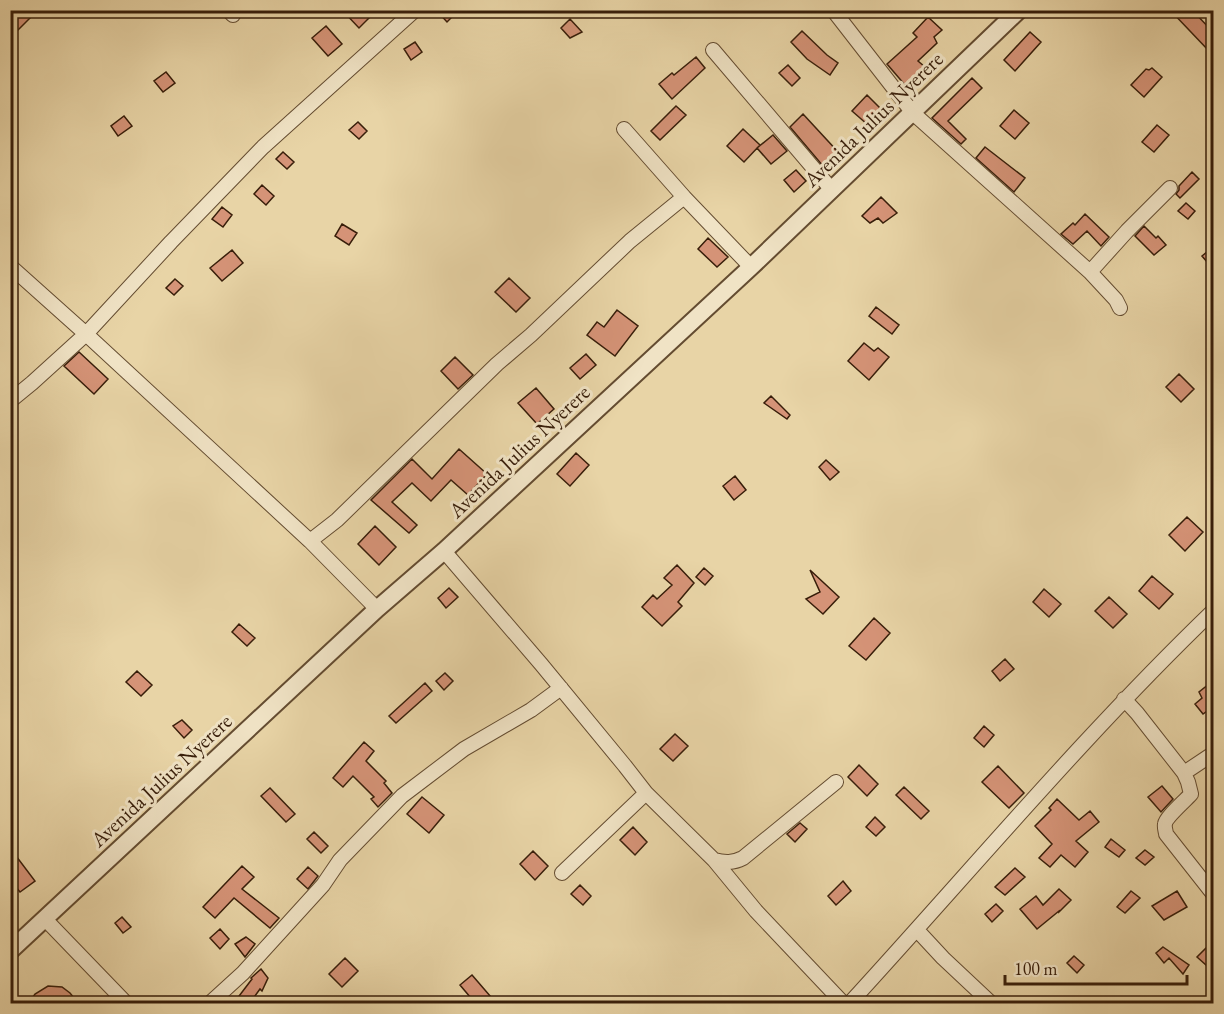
<svg xmlns="http://www.w3.org/2000/svg" width="1224" height="1014" viewBox="0 0 1224 1014" font-family="'EB Garamond',serif">
	<style>
		.building { fill: #d59377; stroke: #381e0a; stroke-width: 1.5 }
		.lines { fill: none; stroke-linecap: round; stroke-linejoin: round }
		.minor-casing { stroke: #644c31; stroke-width: 16 }
		.tertiary-casing { stroke: #644c31; stroke-width: 20 }
		.minor { stroke: #f0e3c5; stroke-width: 14 }
		.tertiary { stroke: #f0e3c5; stroke-width: 16 }
		.labels { text-anchor: middle; dominant-baseline: central; stroke-width: 6; stroke-linejoin: round; paint-order: stroke }
		.street-label { font-size: 21px; fill: #381e0a; stroke: #f0e3c5 }
	</style>
	<rect width="100%" height="100%" fill="#e8d4a6"/>
	<filter id="stains"><feTurbulence type="fractalNoise" baseFrequency=".00333" numOctaves="4"/><feColorMatrix values="0 0 0 0 .2 0 0 0 0 .09 0 0 0 0 .02 0 0 0 .5 -.17"/></filter>
	<radialGradient id="worn" r=".72"><stop offset=".6" stop-color="#630" stop-opacity="0"/><stop offset="1" stop-color="#630" stop-opacity=".3"/></radialGradient>
	<path class="building" d="M21,10h17l-20,20 -8,-8v-1z
		M342,10h24l5,6 -12,12z
		M436,10h23l-12,12z
		M1170,10h22l22,23v14l-5,4z
		M928,17l14,13 -8,7 3,6 -19,18 7,6 -20,18 -18,-21 30,-27 -4,-4z
		M570,19l12,13 -12,6 -9,-10z
		M326,26l16,18 -14,12 -16,-18z
		M802,31l25,24 11,8 -8,12 -23,-16 -16,-17z
		M1030,32l11,10 -26,29 -11,-11z
		M415,42l7,10 -11,8 -7,-11z
		M696,57l9,11 -33,31 -13,-15 13,-11 2,2z
		M788,65l12,13 -8,8 -13,-13z
		M1152,68l10,9 -18,20 -13,-12 15,-16 3,1z
		M166,72l9,11 -12,9 -9,-11z
		M972,78l10,10 -34,33 18,18 -5,5 -29,-26z
		M867,95l15,15 -14,15 -16,-14z
		M676,106l10,9 -26,25 -9,-9z
		M1014,110l15,13 -14,16 -15,-13z
		M803,114l36,39 -16,13 -33,-39z
		M124,116l8,10 -14,10 -7,-10z
		M358,122l9,9 -8,8 -10,-9z
		M1157,125l12,10 -15,17 -12,-10z
		M743,129l17,16 -16,17 -17,-16z
		M773,135l14,16 -16,13 -14,-16z
		M985,147l40,31 -11,14 -38,-34z
		M283,152l11,10 -7,7 -11,-10z
		M796,170l10,11 -12,11 -10,-12z
		M1192,172l7,7 -19,19 -4,-4 3,-4v-4z
		M262,185l12,11 -8,9 -12,-11z
		M881,197l16,16 -14,10 -5,-5 -8,5 -8,-7z
		M1186,203l9,8 -7,8 -10,-8z
		M222,207l10,8 -9,12 -11,-8z
		M1085,214l24,23 -8,9 -14,-15 -14,13 -12,-10 12,-11 2,2z
		M342,224l15,9 -8,12 -14,-9z
		M1144,226l12,12 2,-2 8,9 -12,10 -19,-19z
		M708,238l20,19 -11,10 -19,-18z
		M1214,246v24l-12,-14z
		M232,250l11,13 -21,18 -12,-13z
		M509,278l21,20 -14,14 -21,-20z
		M175,279l8,7 -9,9 -8,-7z
		M876,307l23,18 -7,9 -23,-18z
		M617,310l21,16 -23,30 -28,-21 10,-13 7,5z
		M864,343l10,8 4,-3 11,9 -20,23 -21,-19z
		M79,352l29,27 -14,15 -30,-28z
		M586,354l10,11 -16,14 -10,-11z
		M455,357l18,18 -15,14 -17,-18z
		M1179,374l15,15 -13,13 -15,-15z
		M536,388l18,21 -17,15 -19,-21z
		M771,396l19,19 -3,4 -23,-16z
		M459,449l28,25 -19,21 -17,-15 -20,21 -19,-18 -20,19 25,23 -8,8 -38,-33 41,-41 20,20z
		M576,453l13,12 -19,21 -13,-12z
		M826,460l13,12 -9,8 -11,-13z
		M735,476l11,14 -12,10 -11,-14z
		M1187,517l16,15 -18,19 -16,-16z
		M375,526l21,21 -17,18 -21,-21z
		M677,565l17,18 -16,19 4,4 -20,20 -20,-19 11,-12 4,4 15,-14 -8,-7z
		M704,568l9,8 -8,9 -9,-8z
		M810,570l29,27 -16,17 -17,-15 14,-7z
		M1152,576l21,18 -14,15 -20,-18z
		M449,588l9,9 -12,11 -8,-10z
		M1044,589l17,15 -12,13 -16,-15z
		M1109,597l18,17 -14,14 -18,-17z
		M874,618l16,15 -24,27 -17,-14z
		M239,624l16,14 -8,8 -15,-14z
		M1005,659l9,10 -14,12 -8,-10z
		M137,671l15,14 -11,11 -15,-14z
		M445,673l8,8 -9,9 -8,-9z
		M1214,680v18l-4,3 4,5 -11,8 -8,-10 7,-6 -3,-6z
		M425,683l7,8 -36,32 -7,-7z
		M182,720l10,10 -8,8 -11,-12z
		M984,726l10,9 -10,12 -10,-9z
		M675,734l13,12 -15,15 -13,-12z
		M364,742l10,9 -8,10 20,20 -2,2 8,10 -14,14 -7,-8 3,-2 -21,-21 -10,11 -10,-9z
		M859,765l19,19 -11,12 -19,-19z
		M998,766l26,27 -15,15 -27,-26z
		M1162,786l11,13 -12,13 -13,-15z
		M904,787l25,24 -8,8 -25,-24z
		M270,788l25,26 -9,8 -25,-26z
		M422,797l22,18 -15,18 -22,-19z
		M1057,799l22,21 11,-9 9,11 -23,19 12,11 -13,15 -14,-12 -11,12 -11,-9 13,-14 -17,-18 16,-16 -2,-2z
		M875,817l10,10 -9,9 -10,-9z
		M800,823l7,6 -12,13 -8,-8z
		M633,827l14,15 -12,13 -15,-15z
		M314,832l14,14 -7,7 -14,-14z
		M1111,839l14,11 -6,7 -14,-10z
		M10,848l25,33 -15,11 -10,-12z
		M1145,850l9,7 -9,8 -9,-7z
		M533,851l15,15 -13,14 -15,-16z
		M242,866l12,11 -12,12 37,29 -9,10 -36,-30 -19,20 -12,-11z
		M308,867l10,9 -10,13 -11,-10z
		M1015,868l10,9 -20,18 -10,-8z
		M843,881l8,10 -15,14 -8,-9z
		M580,885l11,11 -8,9 -12,-11z
		M1059,889l12,11 -12,12v-1l-22,18 -17,-20 16,-13 7,9z
		M1131,891l9,7 -15,15 -8,-6z
		M1177,891l10,16 -23,13 -12,-14z
		M996,904l7,7 -11,11 -7,-8z
		M122,917l9,10 -8,6 -8,-10z
		M220,929l9,10 -9,10 -10,-11z
		M246,937l9,7 -10,13 -10,-13z
		M1214,940v18l-8,7 -9,-8z
		M1163,947l26,18 -6,9 -14,-16 -5,5 -8,-10z
		M1074,956l10,9 -7,8 -10,-10z
		M345,958l13,13 -16,16 -13,-13z
		M261,969l7,9 -6,13 -2,-2 -11,15h-16l19,-25 -1,-1z
		M472,975l25,29h-21l-16,-19z
		M48,986l14,1 8,6 9,11h-51l7,-10z"/>
	<g class="lines">
		<g class="minor-casing">
			<path id="minor" d="M228,10l5,5
				M833,10l80,103 177,159 26,28 4,8
				M713,50l119,140
				M624,129l60,68
				M10,266l76,68 224,207 67,68
				M1090,272l37,-41 43,-43
				M10,401l22,-18 54,-49 85,-92 92,-95 152,-137
				M310,541l27,-21 160,-156 34,-29 99,-94 54,-44 67,70
				M444,551l97,113 84,102 21,27 68,67c11,3 19,3 29,-2l93,-76
				M1124,699l13,14 47,60 4,9 3,12c-6,7 -25,23 -26,30 -1,2 1,8 1,10l48,61
				M1184,773l30,-20
				M714,860l42,51 88,93
				M562,873l84,-80
				M45,919l82,85
				M917,930l26,28 49,46
				M209,1004l34,-31 80,-88 17,-25 62,-64 62,-47 67,-39 30,-22
				M849,1004c121,-132 236,-270 365,-394"/>
		</g>
		<g class="tertiary-casing">
			<path id="tertiary" d="M10,951l367,-342 67,-58 307,-284 268,-257"/>
		</g>
		<use href="#minor" class="minor"/>
		<use href="#tertiary" class="tertiary"/>
	</g>
	<g class="labels">
		<g class="street-label">
			<text transform="translate(873 119) rotate(-44)">Avenida Julius Nyerere</text>
			<text transform="translate(519 451) rotate(-43)">Avenida Julius Nyerere</text>
			<text transform="translate(161 780) rotate(-43)">Avenida Julius Nyerere</text>
		</g>
	</g>
	<rect width="1224" height="1014" fill="none" stroke="#e8d4a6" stroke-width="36"/>
	<rect x="12" y="12" width="1200" height="990" fill="none" stroke="#381e0a" stroke-width="3"/>
	<rect x="18" y="18" width="1188" height="978" fill="none" stroke="#381e0a" stroke-width="1.5"/>
	<path d="M1005 975v9h182v-9" fill="none" stroke="#381e0a" stroke-width="3"/>
	<text x="1014" y="975" font-size="18" fill="#381e0a" stroke="#f0e3c5" stroke-width="4.5" paint-order="stroke">100 m</text>
	<rect width="100%" height="100%" filter="url(#stains)"/>
	<rect width="100%" height="100%" fill="url(#worn)"/>
</svg>
